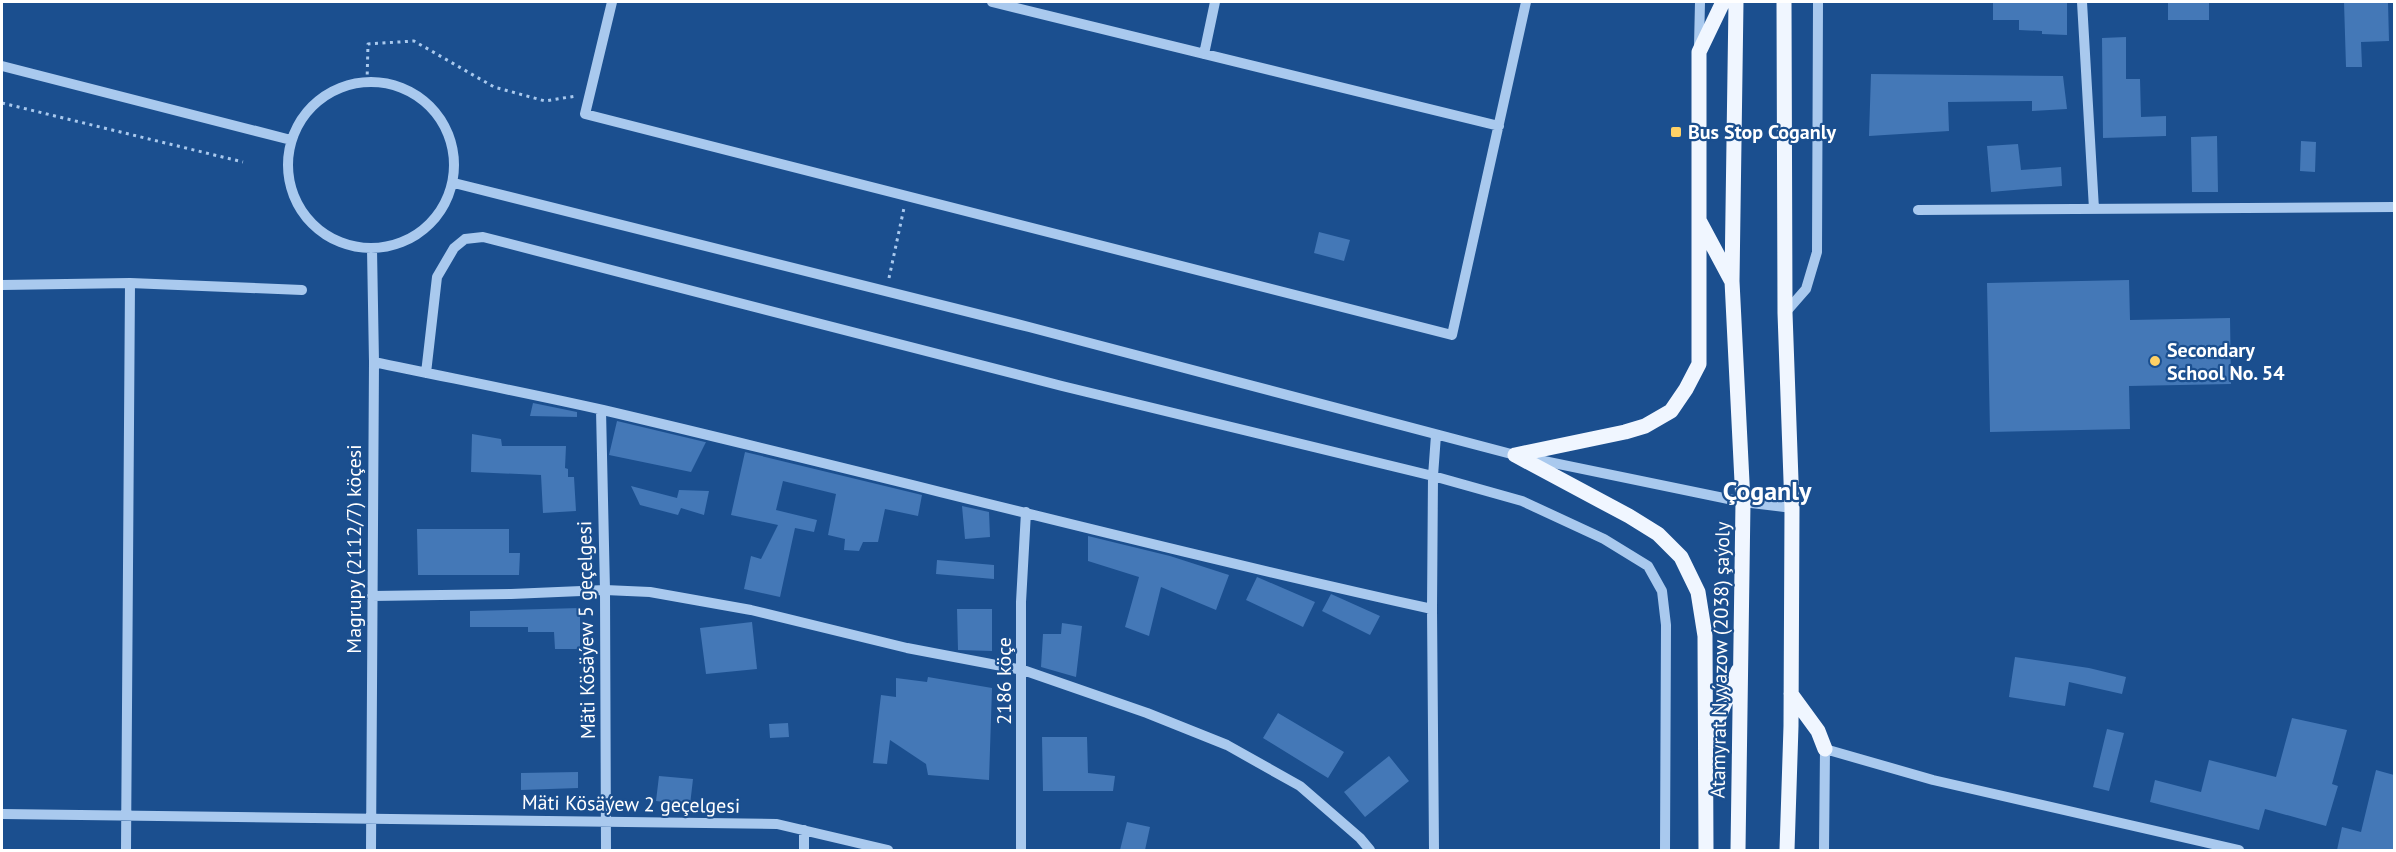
<svg xmlns="http://www.w3.org/2000/svg" width="2396" height="852" viewBox="0 0 2396 852" font-family="'PT Sans',sans-serif">
	<style>
		.building { fill: #4478b7 }
		.lines { fill: none; stroke-linecap: round; stroke-linejoin: round }
		.path { stroke: #a9c9ee; stroke-width: 3; stroke-dasharray: 3 4.5; stroke-linecap: butt }
		.minor { stroke: #a9c9ee; stroke-width: 10 }
		.major { stroke: #f0f6ff; stroke-width: 15 }
		.poi-dot { fill: #ffd166; stroke: #1b4f8f; stroke-width: 2 }
		.labels { text-anchor: middle; dominant-baseline: central; stroke-width: 4.5; stroke-linejoin: round; paint-order: stroke }
		.poi-label { font-size: 20px; font-weight: bold; fill: #fff; stroke: #1b4f8f; text-anchor: start }
		.street-label { font-size: 20px; fill: #fff; stroke: #1b4f8f }
		.district-label { font-size: 26px; font-weight: bold; fill: #fff; stroke: #1b4f8f }
	</style>
	<rect width="100%" height="100%" fill="#1b4f8f"/>
	<path class="building" d="M1993,2h74v33l-25,-1v-3l-23,-1v-10h-26z
		M2168,2h41v18h-41z
		M2344,2h44l1,39 -28,1 1,25h-16z
		M2126,37v42h14l1,38 25,-1v20l-63,2 -1,-100z
		M1871,74l192,2 4,33 -35,2v-10l-84,1 1,29 -80,5z
		M2217,136l1,56h-26l-1,-55z
		M2301,141l15,1 -1,30 -15,-1z
		M2018,144l3,26 40,-3 1,19 -71,6 -4,-46z
		M1319,232l31,8 -6,21 -30,-8z
		M2129,280l1,40 100,-2 1,66 -102,2 1,43 -140,3 -3,-149z
		M533,403l44,9v5l-47,-1z
		M617,421l88,21h1l-15,30 -82,-17z
		M472,434l29,5 1,7h64l-1,22 3,1v8h6l2,34 -33,2 -2,-38 -70,-3z
		M745,452l177,43 -4,21 -33,-7 -7,33h-15l-4,9 -15,-1 1,-11 -17,-4 8,-41 -53,-13 -7,29 41,10 -3,12 -19,-4 -15,69 -36,-8 7,-33 10,3 17,-34 -47,-10z
		M631,486l46,12 2,-8 30,1 -5,24 -23,-7 -3,7 -38,-10z
		M962,506l27,6 1,25 -25,2z
		M417,529h92v24h11l-1,22h-101z
		M1088,536l82,20 59,19 -13,35 -55,-23 -12,49 -24,-9 14,-50 -51,-16z
		M937,560l57,5v14l-58,-5z
		M1257,577l58,25 -12,25 -57,-27z
		M1331,594l49,22 -10,19 -48,-24z
		M580,608v41h-25l-1,-17h-26v-5h-58v-16z
		M957,609h35v42l-34,-1z
		M752,622l5,47 -51,5 -6,-46z
		M1062,623l20,3 -6,51 -35,-10 2,-33h18z
		M2015,657l74,11 37,9 -4,17 -53,-12 -4,24 -56,-9z
		M928,677l64,11 -3,92 -61,-5 -2,-11 -36,-24 -3,24 -14,-1 8,-68 15,2v-19l31,4z
		M1278,713l66,39 -16,26 -65,-40z
		M2292,718l55,12 -15,54 6,2 -12,40 -61,-17 -6,21 -109,-28 5,-22 46,12 8,-32 67,17z
		M788,723l1,14 -19,1 -1,-14z
		M2107,729l17,4 -15,58 -16,-4z
		M1042,737h45l1,36 27,3 -2,15h-70z
		M1389,756l20,25 -44,36 -21,-25z
		M2376,770l18,5v75h-57l5,-23 19,5z
		M578,772v16l-57,2v-17z
		M659,776l34,3 -3,26 -34,-4z
		M1127,822l23,5 -5,23h-25z"/>
	<g class="lines">
		<path class="path" d="M367,82l1,-38 46,-3 80,46 51,14 31,-5
			M2,103l241,59
			M889,278l15,-70"/>
		<path class="minor" d="M612,2l-27,112 867,221 74,-333
			M992,2l507,124
			M2082,2l12,207
			M1699,46l1,-44
			M1204,54l11,-52
			M2,66l289,74
			M288 165a83 83 0 1 1 166 0a83 83 0 1 1-166 0Z
			M454,183l575,144 486,128 228,47 49,6
			M1918,210l476,-3
			M2,285l128,-2 172,7
			M1785,313l21,-24 11,-37 1,-250
			M374,362c76,16 153,31 229,48 277,65 552,138 829,199l2,241
			M426,373l11,-96 17,-29 11,-9 18,-2 579,149 371,90 89,25 82,38 44,27 14,25 4,34 -1,225
			M601,410l4,180 1,260
			M372,596l139,-2 94,-4 45,2 101,18 156,38 116,22 124,43 80,32 73,41 60,52 10,12
			M1432,609l1,-133 3,-41
			M2,814l775,10 111,26
			M126,850l4,-567
			M371,850l3,-488 -2,-113
			M804,850v-20
			M1021,850v-248l5,-90
			M1824,850l1,-101 108,31 306,70"/>
		<path class="major" d="M1736,2l-4,279 11,221 -5,348
			M1784,2l1,311 7,195 -1,218 -4,124
			M1700,222l31,58
			M1515,455l110,-23 20,-6 26,-15 15,-22 13,-25v-312l24,-50
			M1515,455l114,61 29,18 23,23 17,35 7,44 1,214
			M1791,694l27,37 7,18
			M1708,743l30,-72"/>
	</g>
	<g class="poi-dot">
		<rect x="1670" y="126" width="12" height="12" rx="3"/>
		<circle cx="2155" cy="361" r="6"/>
	</g>
	<g class="labels">
		<g class="poi-label">
			<text x="1688" y="132">Bus Stop Coganly</text>
			<text x="2167" y="350">Secondary<tspan x="2167" dy="23">School No. 54</tspan></text>
		</g>
		<g class="street-label">
			<text transform="translate(354 549) rotate(-90)">Magrupy (2112/7) köçesi</text>
			<text transform="translate(586 630) rotate(-91)">Mäti Kösäýew 5 geçelgesi</text>
			<text transform="translate(1720 660) rotate(-89)">Atamyrat Nyýazow (2038) şaýoly</text>
			<text transform="translate(1004 681) rotate(-90)">2186 köçe</text>
			<text transform="translate(631 804) rotate(1)">Mäti Kösäýew 2 geçelgesi</text>
		</g>
		<g class="district-label">
			<text x="1767" y="490">Çoganly</text>
		</g>
	</g>
	<rect width="2396" height="852" fill="none" stroke="#ffffff" stroke-width="6"/>
</svg>
